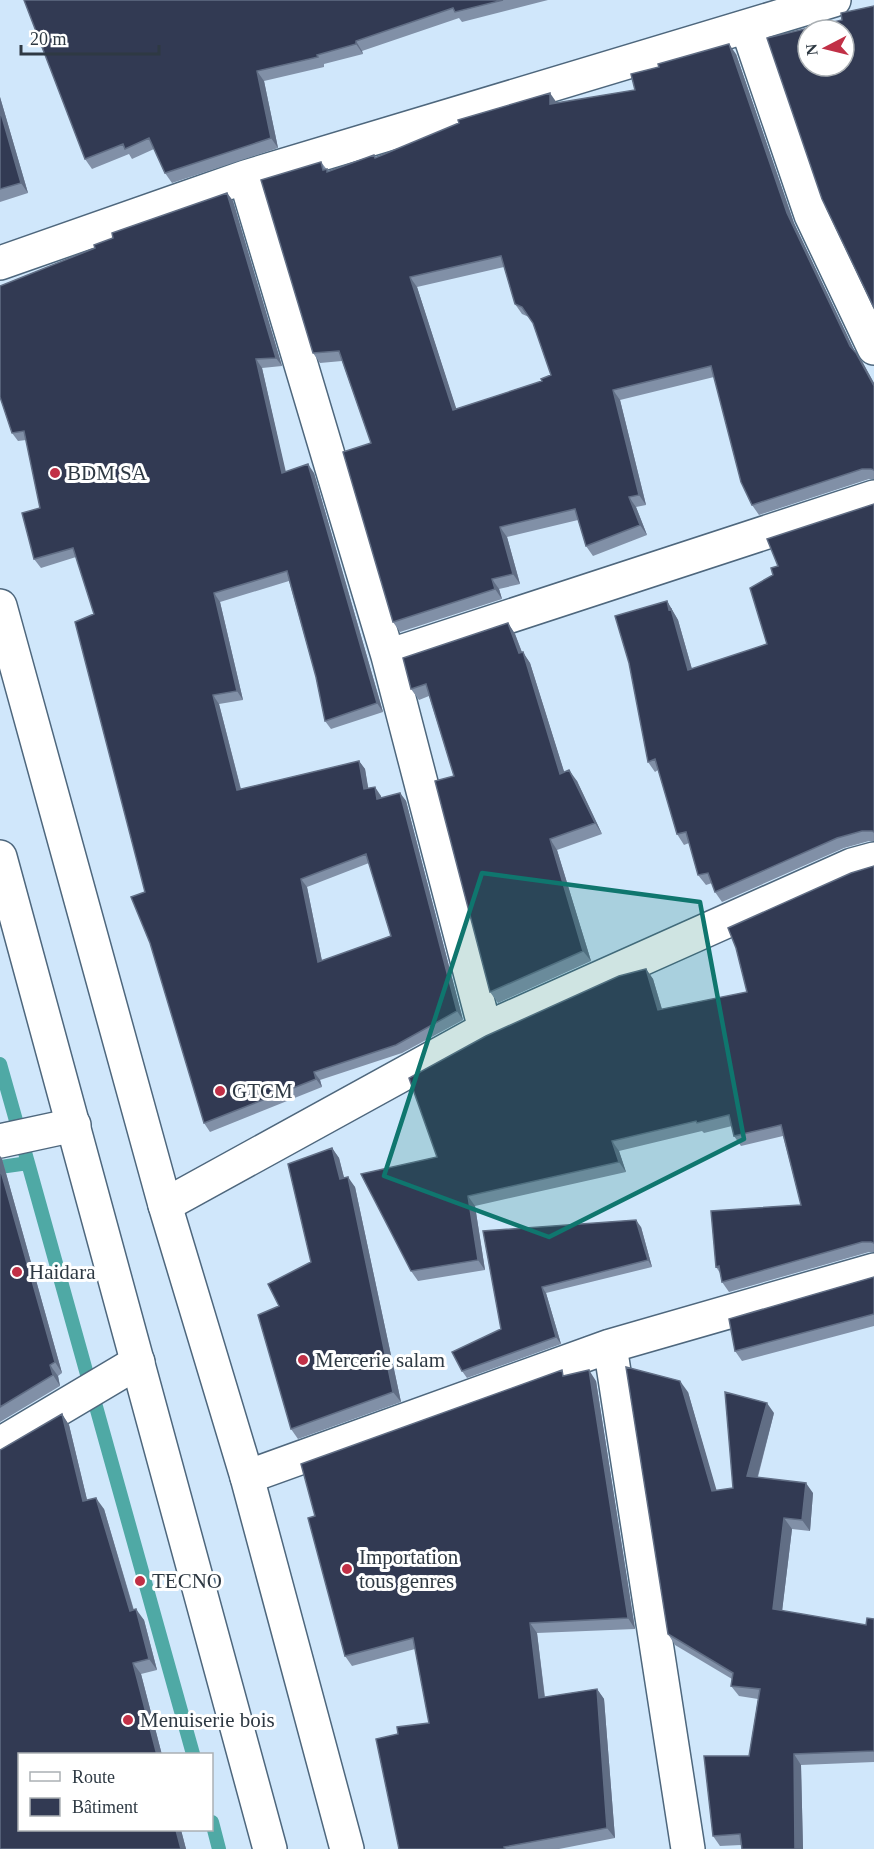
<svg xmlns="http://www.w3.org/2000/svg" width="874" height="1849" viewBox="0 0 874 1849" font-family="'Times New Roman',serif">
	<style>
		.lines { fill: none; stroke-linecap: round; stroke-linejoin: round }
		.stream { stroke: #4fa9a5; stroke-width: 14 }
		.minor-casing { stroke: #4e677d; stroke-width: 36 }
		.major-casing { stroke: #4e677d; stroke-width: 36 }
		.minor { stroke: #fff; stroke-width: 33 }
		.major { stroke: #fff; stroke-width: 33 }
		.wall { fill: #8190a7; fill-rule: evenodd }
		.shaded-wall { fill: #616e85 }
		.building { fill: #323a53; stroke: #616e85; stroke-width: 1.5; fill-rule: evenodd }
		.marked { fill: #0f766e; fill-opacity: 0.2; stroke: #0f766e; stroke-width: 4.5; stroke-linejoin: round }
		.poi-dot { fill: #c13046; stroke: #fff; stroke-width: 2 }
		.labels { text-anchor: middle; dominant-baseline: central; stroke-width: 6; stroke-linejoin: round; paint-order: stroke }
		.poi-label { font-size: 21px; fill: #2e3943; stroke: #fff; text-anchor: start }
	</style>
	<rect width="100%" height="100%" fill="#d0e7fb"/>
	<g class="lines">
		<path class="stream" d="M0,1064l28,99 -28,4
			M28,1163l165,591
			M212,1822l7,27"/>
		<g class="minor-casing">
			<path id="minor" d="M747,27l64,188 63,133
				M245,177l143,479 97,373
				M0,263l245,-86 589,-177
				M388,656l486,-159
				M0,1141l74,-16
				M165,1205l320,-176 367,-164 22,-6
				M610,1346l78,503
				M0,1444l138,-82
				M247,1477l363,-131 264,-76"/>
		</g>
		<g class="major-casing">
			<path id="major" d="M0,606l165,599 82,272 100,372
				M0,857l270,992"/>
		</g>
		<use href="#minor" class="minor"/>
		<use href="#major" class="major"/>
	</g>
	<path class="wall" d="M24,0h524l-86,22 -3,-4 -97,33 1,3 -39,10v3l-60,14 14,67 -106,35 -7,-10 -11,-24 -22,10 -3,-5 -37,15 -7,-10z
		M736,54l58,169 61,129 8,11 11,20v96h-5l-110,36 -7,-10 -38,-128 -94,23 26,105 -10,2 11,28 -54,21 -7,-10 -8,-26 -71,17 13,47 -21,5 3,10 -102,33 -7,-10 -22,-179 -29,-82 -22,2 -7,-10 8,-191 7,9 229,-68 78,-13zM504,267l11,37 7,10 7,3 4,6 18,52 -9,6 -86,28 -39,-122z
		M0,97l28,96 -28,9z
		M227,193l6,8 49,165 -20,2 23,103 29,2 69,239 -52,17 -6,-8 -9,-44 -27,-96 -69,21 23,98 -24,4 22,85 118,-28 6,8 3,20 13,7v2l19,-5 6,8 57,219 -61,33 -82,27 2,7 -112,45 -6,-9 -59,-231 -51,-278 -18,-57 -35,11 -7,-9 6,-51 -14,-68 -8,1 -6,-8 83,-185zM369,863l22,73 -69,25 -15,-74z
		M874,504v337h-5l-25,7 -122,54 -7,-10 -3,-9 -6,2 -8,-10 -9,-32 -5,2 -7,-11 -19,-64 -3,2 -7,-10 19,-161 11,19 14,49 75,-25 6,-69 5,-9z
		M508,623l7,11 7,18 8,11 34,109 13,9 25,53 -45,16 34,111 -93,42 -8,-11 -36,-216 -25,-80 -10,4 -8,-11z
		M874,866v386h-5l-140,40 -7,-10 -2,-9 -4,-6 85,-62 -18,-69 -42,10 -7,-10 -2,-10 -28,7 -2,-2 -83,20 7,21 -151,34 10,64 -67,11 -7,-10 26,-114 209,-188 7,10 9,30 85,-17z
		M332,1148l7,10 5,20 11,9 46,215 -103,37 -7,-10 -12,-123 32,-44z
		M0,1156l2,3 60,214 -4,3 2,10 -60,36z
		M641,1227l11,40 -106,26 15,51 -94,34 -5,-7 39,-42 -18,-98z
		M874,1277v49l-132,35 -7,-10z
		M566,1375l30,6 39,248 -98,4 8,64 52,-8 7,10 11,139 -56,11h-160l-1,-115 31,-11 -14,-74 -63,17 -7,-10 -30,-140z
		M688,1392l28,99 17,-3 41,-75 -16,64 55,16 -3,38 -18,-2 -10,82 84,14 8,-6v143l-73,3 2,84h-61l-1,-4 -21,1 -7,-10 36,-80 9,-57 -19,-3 -8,-10 1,-7 -57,-34 -7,-11z
		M62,1414l7,11 18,75 17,9 30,101 10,10 13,50 -16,4 21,81h-142v75h161l5,19h-186z"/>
	<path class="shaded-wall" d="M356,41l6,10 1,3 -7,-10z
		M729,44l7,10 58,169 63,133 -7,-10 -63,-133z
		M257,71l7,10 14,67 -7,-10z
		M550,93l7,10 -7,1z
		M0,97l28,96 -7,-10 -21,-73z
		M227,193l6,8 49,165 -6,-8z
		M410,277l7,10 43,133 -7,-10z
		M856,353l7,10 11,20v3z
		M256,359l6,9 26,113 -6,-8z
		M613,390l7,10 26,105 -7,-10z
		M308,464l6,9 69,239 -6,-9z
		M629,497l7,10 11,28 -7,-10z
		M500,527l7,10 13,47 -7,-10z
		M492,579l7,10 3,10 -7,-10z
		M214,593l6,9 23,98 -6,-9z
		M667,601l11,19 17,60 -7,-10z
		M508,623l7,11 10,27 -2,-9 7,11 38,121 -8,-10z
		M213,695l6,9 24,94 -6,-8z
		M359,761l6,8 5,29 -6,-9z
		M569,770l8,11 25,53 -7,-11z
		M375,787l6,9 2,12 -6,-9z
		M400,793l6,8 57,219 -6,-9z
		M550,839l7,11 34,111 -8,-10z
		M301,879l6,8 17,84 -6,-9z
		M646,969l7,10 12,41 -7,-10z
		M314,1072l6,8 2,7 -6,-8z
		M612,1141l7,10 7,21 -7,-10z
		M332,1148l7,10 8,31 -7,-10z
		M0,1156l2,3 60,214 -7,-11 -55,-194z
		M348,1177l7,10 46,215 -8,-10z
		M468,1196l7,10 10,64 -7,-10z
		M636,1220l5,7 11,40 -4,-7z
		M542,1287l4,6 15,51 -5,-7z
		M50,1365l8,11 2,10 -7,-11z
		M589,1370l7,11 39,248 -7,-11z
		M680,1381l8,11 32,110 -8,-11z
		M767,1403l7,10 -19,73 -8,-10z
		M62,1414l7,11 21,87 -7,-11z
		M806,1483l7,10 -3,38 -8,-11z
		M96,1498l8,11 33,113 -7,-11z
		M784,1518l8,11 -11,91 -8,-11z
		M136,1609l8,11 13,50 -8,-11z
		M530,1623l7,10 9,76 -7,-11z
		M133,1663l8,11 21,81h-5z
		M597,1689l7,10 11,139 -8,-10z
		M794,1754l7,11 2,84h-8z
		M176,1830h5l5,19h-5z"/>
	<path class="building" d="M24,0h479l-48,12 -2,-4 -97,33v3l-39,11 1,2 -61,14 14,67 -106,35 -16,-35 -24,11 -2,-5 -38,15z
		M874,6v302l-52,-109 -55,-161 75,-18 -1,-7zM808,30h36v36h-36z
		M729,44l58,169 63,133 6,7 18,33v84l-3,-1h-9l-110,36 -11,-23 -30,-116 -98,24 26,105 -10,2 11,28 -54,21 -11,-37 -75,18 13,47 -21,5 3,10 -102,33 -50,-170 28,-9 -32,-92 -26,2 -52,-173 60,-18 2,8 4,-1v3l47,-17 1,3 84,-35 -1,-3 92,-27v11l85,-14 -4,-16 28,-7 -1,-3zM501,256l14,48 7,3 11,16 18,52 -10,4 1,2 -89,29 -43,-133z
		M0,110l21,73 -21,6z
		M227,193l49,165 -20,1 26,114 26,-9 69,239 -52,18 -9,-44 -29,-106 -73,22 23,98 -24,4 24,95 122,-29 5,28 11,-2 2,12 23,-6 57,218 -61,34 -82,27 2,7 -112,44 -54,-180 -19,-46 14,-5 -70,-270 19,-8 -21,-66 -39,11 -12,-46 18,-5 -16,-77 -12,2 -12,-36v-111l95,-38 -1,-3 19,-7 -1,-5zM366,854l25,82 -73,26 -17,-83z
		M874,504v328l-2,-1h-10l-25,7 -122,54 -7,-19 -10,2 -12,-43 -9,2 -22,-75 -7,3 -19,-99 -14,-47 52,-15 2,9 2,-1 17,61 79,-26 -17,-56 23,-13 -2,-7 7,-2 -11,-27z
		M508,623l11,30 4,-1 37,122 9,-4 26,53 -45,16 33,112 -93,41 -55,-211 19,-5 -28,-92 -15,5 -8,-31z
		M874,866v377l-3,-1h-9l-140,40 -3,-16 -3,1 -5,-56 90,-6 -20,-80 -47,11 -5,-21 -32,8 -1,-2 -84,20 7,21 -151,34 10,64 -67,11 -50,-97 76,-17 -28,-79 77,-42 133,-60 27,-7 12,41 89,-18 -11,-44 -8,-20 123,-55z
		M332,1148l8,31 8,-2 45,215 -102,37 -33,-114 21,-9 -11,-22 43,-22 -23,-98z
		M0,1168l55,194 -5,3 3,10 -53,32z
		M636,1220l12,40 -106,27 14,50 -94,34 -10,-19 49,-23 -18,-98z
		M874,1277v37l-139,37 -6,-32z
		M626,1367l54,14 32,110 21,-3 -8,-96 42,11 -20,73 59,7 -4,37 -18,-2 -11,91 93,16 1,-7 7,1v132l-80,3 1,95h-53l-2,-15 -27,2 -9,-80h45l11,-67 -29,-3 2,-13 -65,-39z
		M562,1370l1,6 26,-6 39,248 -98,5 9,75 58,-9 10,139 -103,19 1,2h-106l-23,-110 22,-5 -1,-7 32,-4 -16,-85 -68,18 -37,-138 7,-2 -14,-52z
		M62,1414l21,87 13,-3 34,113 6,-2 13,50 -16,4 24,92h-137v75h156l5,19h-181v-399z"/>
	<path class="marked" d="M482,873l218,29 44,237 -195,98 -165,-61z"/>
	<g class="poi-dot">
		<circle cx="55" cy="473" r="6"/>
		<circle cx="220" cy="1091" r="6"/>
		<circle cx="17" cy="1272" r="6"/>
		<circle cx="303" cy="1360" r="6"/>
		<circle cx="347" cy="1569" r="6"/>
		<circle cx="140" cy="1581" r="6"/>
		<circle cx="128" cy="1720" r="6"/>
	</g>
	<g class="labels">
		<g class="poi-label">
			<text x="67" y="473">BDM SA</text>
			<text x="232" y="1091">GTCM</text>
			<text x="29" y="1272">Haidara</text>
			<text x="315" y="1360">Mercerie salam</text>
			<text x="359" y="1557">Importation<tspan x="359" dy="24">tous genres</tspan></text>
			<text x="152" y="1581">TECNO</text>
			<text x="140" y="1720">Menuiserie bois</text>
		</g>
	</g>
	<rect x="18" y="1753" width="195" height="78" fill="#ffffff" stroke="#abb0b4" stroke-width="1.5"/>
	<rect x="30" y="1772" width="30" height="9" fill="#ffffff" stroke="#abb0b4" stroke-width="1.5"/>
	<text x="72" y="1783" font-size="18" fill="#2e3943">Route</text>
	<rect x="30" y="1798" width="30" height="18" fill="#323a53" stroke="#abb0b4" stroke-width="1.5"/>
	<text x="72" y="1813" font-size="18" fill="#2e3943">Bâtiment</text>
	<g transform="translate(826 48) rotate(263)"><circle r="28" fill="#ffffff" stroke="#abb0b4" stroke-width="1.5"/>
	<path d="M0-4.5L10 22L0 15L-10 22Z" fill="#c13046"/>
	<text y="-9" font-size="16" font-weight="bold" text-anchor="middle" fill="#2e3943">N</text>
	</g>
	<path d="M21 45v9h138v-9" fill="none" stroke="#2e3943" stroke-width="3"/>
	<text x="30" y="45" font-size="18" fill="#2e3943" stroke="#ffffff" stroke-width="4.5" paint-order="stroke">20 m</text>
</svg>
